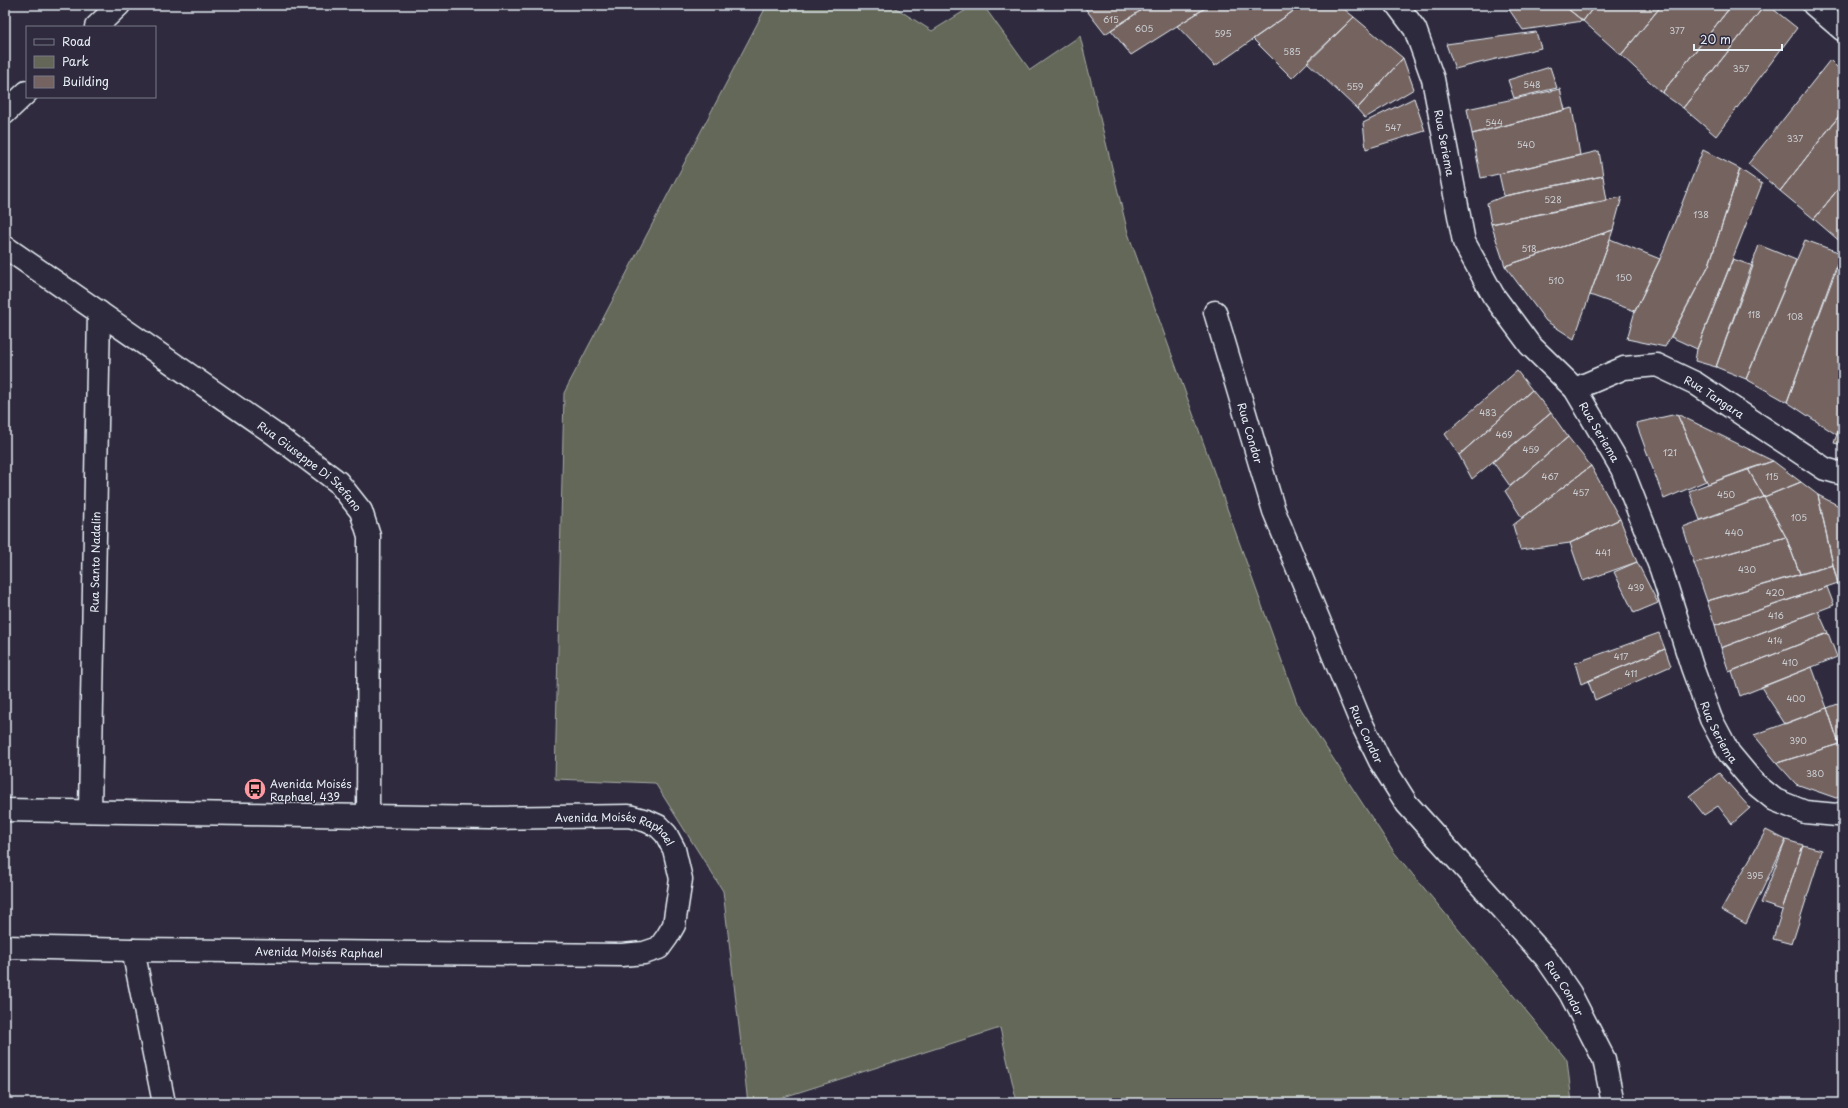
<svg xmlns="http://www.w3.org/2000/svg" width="1848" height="1108" viewBox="0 0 1848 1108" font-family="'Playpen Sans',sans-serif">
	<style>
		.green { fill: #646758; stroke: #a6aca8 }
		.building { fill: #746361; stroke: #e8f1f8 }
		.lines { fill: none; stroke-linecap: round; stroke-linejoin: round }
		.minor-casing { stroke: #e8f1f8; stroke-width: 25 }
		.minor { stroke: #2f2a3d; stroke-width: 22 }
		.labels { text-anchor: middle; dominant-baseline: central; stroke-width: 3; stroke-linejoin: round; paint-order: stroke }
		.number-label { font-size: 9px; fill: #cbced2 }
		.street-label { font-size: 11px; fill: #e8f1f8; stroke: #2f2a3d }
		.poi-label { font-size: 11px; fill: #e8f1f8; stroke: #2f2a3d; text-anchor: start }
	</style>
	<rect width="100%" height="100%" fill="#2f2a3d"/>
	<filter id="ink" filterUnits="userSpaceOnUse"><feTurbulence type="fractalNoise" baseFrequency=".025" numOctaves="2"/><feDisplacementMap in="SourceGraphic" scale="8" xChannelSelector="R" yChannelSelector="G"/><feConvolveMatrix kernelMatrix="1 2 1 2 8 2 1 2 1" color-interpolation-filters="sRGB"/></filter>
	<g filter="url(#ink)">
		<path class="green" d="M767,5h124l41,26 42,-26h9l47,65 50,-34 48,197 169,470 97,149 173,208 5,43h-555l-17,-75 -235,75h-17l-25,-212 -68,-108 -100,-4 9,-386z"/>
		<path class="building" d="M1088,5h61l-44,29 -21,-27z
			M1149,5h61l-79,50 -20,-25z
			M1210,5h92l-87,61 -38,-40z
			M1302,5h37l15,12 -62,61 -39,-39z
			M1506,5h57l20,16 -60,9z
			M1563,5h32l-12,16z
			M1595,5h67l-41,50 -38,-34z
			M1662,5h70l-70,88 -41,-38z
			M1732,5h33l-82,103 -21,-15z
			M1765,5h3l29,23 -81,108 -33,-28z
			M1354,17l49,41 -46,51 -50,-47z
			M1536,32l5,16 -86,21 -9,-25z
			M1403,58l11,31 -49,29 -8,-9z
			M1830,60l13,13v38l-63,80 -32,-27z
			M1550,67l7,21 -43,10 -6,-18z
			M1560,89l5,21 -93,24 -5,-25z
			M1414,98l11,33 -59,18 -3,-26z
			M1572,108l8,47 -99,23 -9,-44z
			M1843,111v72l-29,36 -34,-28z
			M1703,150l37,19 -31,96 -44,82 -38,-8 8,-28 25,-52z
			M1599,151l4,25 -99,20 -5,-22z
			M1740,169l22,15 -65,165 -26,-12 38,-72z
			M1603,176l4,25 -116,23 -4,-21 17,-7z
			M1843,183v61l-29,-25z
			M1622,197l-9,33 -108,36 -14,-42z
			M1613,230l-3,9 -36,100 -28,-18 -41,-55z
			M1610,239l50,20 -25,52 -45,-16z
			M1805,240l36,13 -54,149 -41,-23z
			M1759,245l37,15 -50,119 -30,-12z
			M1843,251v165l-6,19 -50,-33z
			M1733,259l20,7 -37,101 -21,-6 2,-12z
			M1517,371l15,19 -73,65 -14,-21z
			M1532,390l19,23 -79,66 -13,-24z
			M1551,413l17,24 -58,49 -17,-24z
			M1677,414l29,67 -42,18 -28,-76z
			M1677,414l96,47 -65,23z
			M1843,416v29l-9,-2z
			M1568,437l23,29 -69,52 -17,-27z
			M1773,461l28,21 -37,15 -16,-28z
			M1591,466l29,53 -50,24 -50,7 -7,-25z
			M1748,469l16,28 -64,23 -11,-29z
			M1801,482l17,13 15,70 -33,9 -14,-37 -22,-40z
			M1818,495l25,13v96l-10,-39z
			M1764,497l22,40 -92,26 -11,-36z
			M1620,519l17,43 -54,19 -13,-38z
			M1786,537l14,37 -93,27 -13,-38z
			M1637,562l21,41 -24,10 -20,-41z
			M1833,565l5,18 -123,42 -8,-24z
			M1827,587l7,18 -113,43 -6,-23z
			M1818,611l10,22 -99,39 -8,-24z
			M1659,633l6,16 -84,35 -6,-21z
			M1828,633l9,24 -97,39 -8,-25z
			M1665,649l6,17 -76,34 -7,-19z
			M1812,667l15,41 -42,16 -24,-37z
			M1843,702v54l-16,-48z
			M1827,708l12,36 -62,19 -23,-28z
			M1839,744l4,12v40l-7,2 -40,-14 -19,-21z
			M1719,773l31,35 -18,16 -14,-18 -14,9 -15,-19z
			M1766,830l20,10 -40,84 -25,-14z
			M1786,840l17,5 -21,65 -21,-7z
			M1803,845l19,5 -30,94 -19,-5z"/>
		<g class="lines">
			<g class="minor-casing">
				<g id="minor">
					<path id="s1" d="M1397,5l18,24 18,50 31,163 29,53 37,50 45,44 47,80 39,100 31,98 19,52 18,34 25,30 21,17 30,12 32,3 6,-2"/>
					<path d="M1814,5l29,25"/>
					<path d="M96,27l23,-22"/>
					<path d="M5,113l22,-21"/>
					<path id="s2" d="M5,247l268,186 65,49 23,29 8,25 -1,281"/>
					<path id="s3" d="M1215,312l59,199 86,209 20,41 27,43 139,154 24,35 34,66 9,44"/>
					<path id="s4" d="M1575,389l49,-21 33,-3 38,18 130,86 18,5"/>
					<path id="s5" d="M5,810l484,8 140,-2 18,5 11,5 8,8 8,15 7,30 -7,46 -7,12 -8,11 -15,5 -22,2 -489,-5 -128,-3"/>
					<path id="s6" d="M90,811l9,-499"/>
					<path d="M133,950l31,153"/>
				</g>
			</g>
			<use href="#minor" class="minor"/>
		</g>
	</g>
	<defs>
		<g id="bus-disc" transform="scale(1.15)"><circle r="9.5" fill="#ff9aa2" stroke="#2f2a3d"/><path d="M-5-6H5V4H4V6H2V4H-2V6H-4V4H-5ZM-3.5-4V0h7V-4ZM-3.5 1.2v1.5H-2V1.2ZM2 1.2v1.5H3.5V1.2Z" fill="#111"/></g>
	</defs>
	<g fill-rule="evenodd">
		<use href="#bus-disc" x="255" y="789"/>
	</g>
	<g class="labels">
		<g class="number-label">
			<text x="1111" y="19">615</text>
			<text x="1144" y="28">605</text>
			<text x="1677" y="30">377</text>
			<text x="1223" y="33">595</text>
			<text x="1292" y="51">585</text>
			<text x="1741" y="68">357</text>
			<text x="1532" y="84">548</text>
			<text x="1355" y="86">559</text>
			<text x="1494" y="122">544</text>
			<text x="1393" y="127">547</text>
			<text x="1795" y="138">337</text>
			<text x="1526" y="144">540</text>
			<text x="1553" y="199">528</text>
			<text x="1701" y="214">138</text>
			<text x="1529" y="248">518</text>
			<text x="1624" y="277">150</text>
			<text x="1556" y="280">510</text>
			<text x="1754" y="314">118</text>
			<text x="1795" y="316">108</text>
			<text x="1488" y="412">483</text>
			<text x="1504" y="434">469</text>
			<text x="1531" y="449">459</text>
			<text x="1670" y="452">121</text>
			<text x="1550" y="476">467</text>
			<text x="1772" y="476">115</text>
			<text x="1581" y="492">457</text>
			<text x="1726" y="494">450</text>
			<text x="1799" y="517">105</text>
			<text x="1734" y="532">440</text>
			<text x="1603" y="552">441</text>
			<text x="1747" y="569">430</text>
			<text x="1636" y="587">439</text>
			<text x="1775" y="592">420</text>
			<text x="1776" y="615">416</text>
			<text x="1775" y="640">414</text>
			<text x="1621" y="656">417</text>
			<text x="1790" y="662">410</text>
			<text x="1631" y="673">411</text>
			<text x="1796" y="698">400</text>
			<text x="1798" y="740">390</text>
			<text x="1815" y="773">380</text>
			<text x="1755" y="875">395</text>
		</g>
		<g class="street-label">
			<text stroke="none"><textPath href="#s1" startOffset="148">Rua Seriema</textPath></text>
			<text stroke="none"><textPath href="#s4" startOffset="152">Rua Tangara</textPath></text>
			<text stroke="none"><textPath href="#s1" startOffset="484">Rua Seriema</textPath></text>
			<text stroke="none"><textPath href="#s3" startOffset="126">Rua Condor</textPath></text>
			<text stroke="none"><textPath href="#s2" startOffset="376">Rua Giuseppe Di Stefano</textPath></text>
			<text stroke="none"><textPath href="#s6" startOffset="249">Rua Santo Nadalin</textPath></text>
			<text stroke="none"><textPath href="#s1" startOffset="808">Rua Seriema</textPath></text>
			<text stroke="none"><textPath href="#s3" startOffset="449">Rua Condor</textPath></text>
			<text stroke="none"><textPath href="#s5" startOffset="614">Avenida Moisés Raphael</textPath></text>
			<text transform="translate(319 952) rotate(1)">Avenida Moisés Raphael</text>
			<text stroke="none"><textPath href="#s3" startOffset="773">Rua Condor</textPath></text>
		</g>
		<g class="poi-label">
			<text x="270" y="783">Avenida Moisés<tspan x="270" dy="13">Raphael, 439</tspan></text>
		</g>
	</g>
	<rect width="1848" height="1108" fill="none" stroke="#2f2a3d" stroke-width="20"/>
	<rect x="10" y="10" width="1828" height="1088" fill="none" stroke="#e8f1f8" stroke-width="1.5" filter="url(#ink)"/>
	<rect x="26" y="26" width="130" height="72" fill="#2f2a3d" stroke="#797a88"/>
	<rect x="34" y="39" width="20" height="6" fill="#2f2a3d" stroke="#797a88"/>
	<text x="62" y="46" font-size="12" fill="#e8f1f8">Road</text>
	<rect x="34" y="56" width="20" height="12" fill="#646758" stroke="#797a88"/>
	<text x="62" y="66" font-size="12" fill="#e8f1f8">Park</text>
	<rect x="34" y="76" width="20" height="12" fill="#746361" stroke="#797a88"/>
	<text x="62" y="86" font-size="12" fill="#e8f1f8">Building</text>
	<path d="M1694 44v6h88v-6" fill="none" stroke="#e8f1f8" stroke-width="2"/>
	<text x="1700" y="44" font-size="12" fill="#e8f1f8" stroke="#2f2a3d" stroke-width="3" paint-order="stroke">20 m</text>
</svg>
